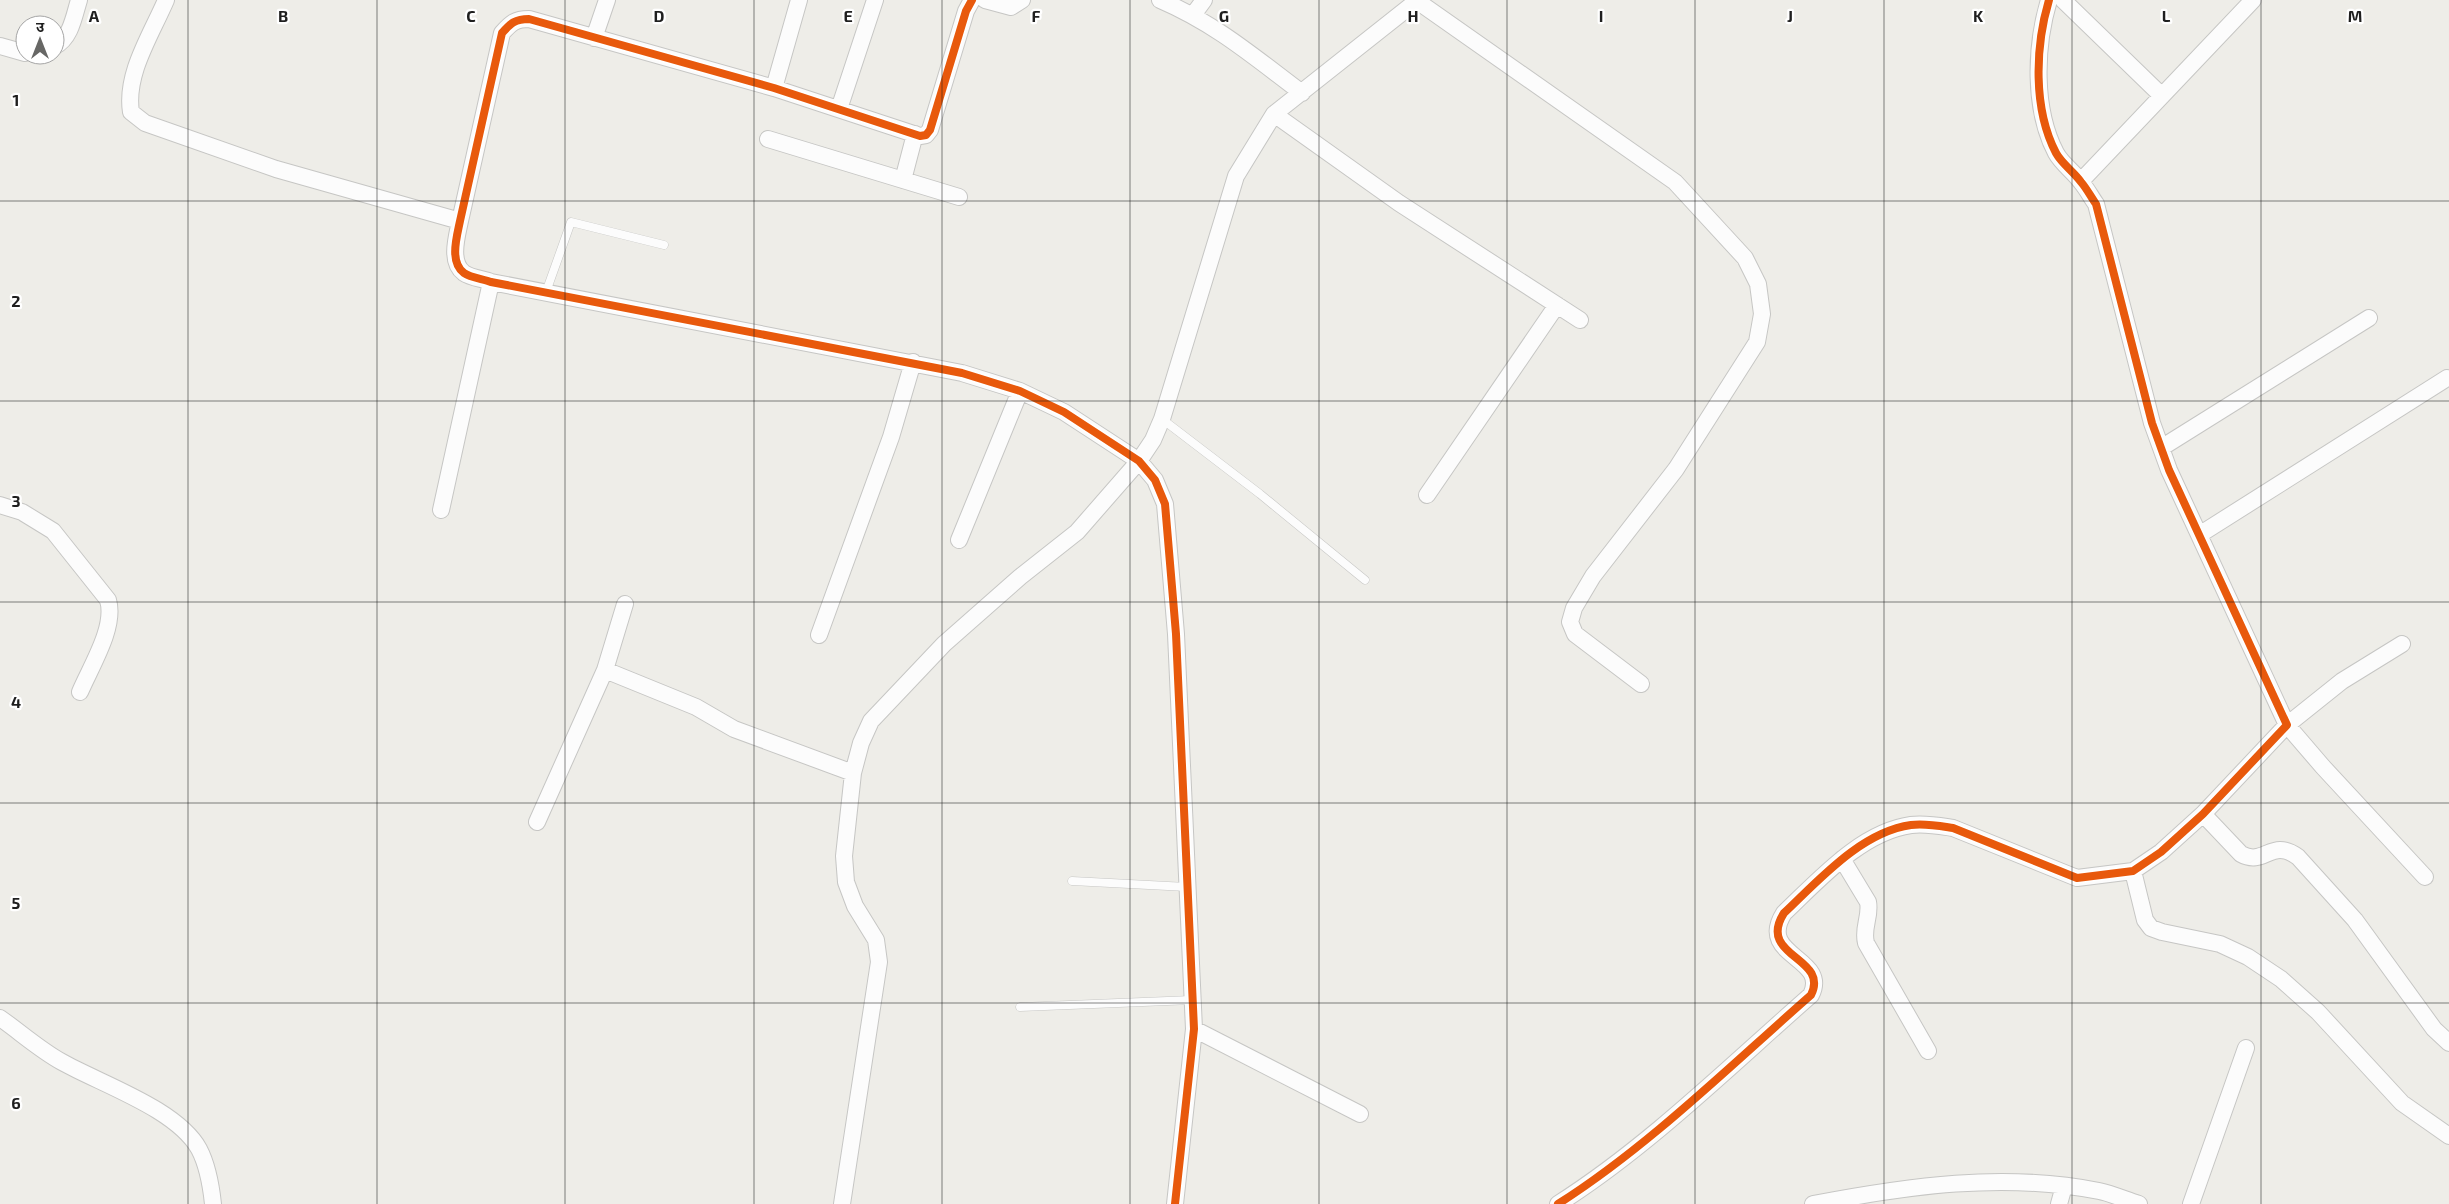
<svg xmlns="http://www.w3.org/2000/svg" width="2449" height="1204" viewBox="0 0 2449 1204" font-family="'Exo 2','Noto Sans Devanagari',sans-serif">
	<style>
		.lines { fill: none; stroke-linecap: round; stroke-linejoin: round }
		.service-casing { stroke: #c6c6c4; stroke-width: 9 }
		.minor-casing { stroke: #c6c6c4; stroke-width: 18 }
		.service { stroke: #fcfcfc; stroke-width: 8 }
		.minor { stroke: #fcfcfc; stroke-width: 16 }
		.cycleway-casing { stroke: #fff; stroke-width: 11 }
		.cycleway { stroke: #e8590c; stroke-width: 8 }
		.grid { fill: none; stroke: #1f1f1f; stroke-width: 1; stroke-opacity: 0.55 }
		.grid-label { font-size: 16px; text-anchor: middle; font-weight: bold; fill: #1f1f1f; stroke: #fff; stroke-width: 4.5; stroke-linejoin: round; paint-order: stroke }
	</style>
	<rect width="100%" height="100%" fill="#eeede8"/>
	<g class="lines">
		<g class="service-casing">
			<path id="service" d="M546,292l25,-70 93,23
				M1162,419l98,75 105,86
				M1072,881l115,6
				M1020,1007l172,-7"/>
		</g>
		<g class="minor-casing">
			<path id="minor" d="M166,0c-15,35 -41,74 -35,112l14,11 131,46 184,52
				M972,0l-6,11 -36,119 -4,5 -6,1 -146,-48 -245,-69c-14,0 -18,4 -27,14l-42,188c-3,15 -11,41 4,52 7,5 20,6 27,9l471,91 58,18 44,21 75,49 16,19 10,24 11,130 18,395 -19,175
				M985,0l26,7 11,-7
				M1160,0c56,24 94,57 142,93
				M2063,0l98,95
				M1417,1l258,181 70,76 13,26 4,30 -5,28 -81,127 -83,107 -19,32 -4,14 5,12 66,50
				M1193,15l11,-15
				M594,38l13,-38
				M0,46l25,7
				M55,46c16,-8 19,-30 24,-46
				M774,88l25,-88
				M839,109l36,-109
				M1274,114l125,89 181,117
				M768,139l191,58
				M903,180l12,-46
				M2081,181l172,-181
				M2161,448l208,-130
				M1427,495l130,-190
				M0,505l22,7 31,19 55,69c8,27 -17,66 -28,92
				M441,510l50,-228
				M2199,535l248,-157
				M959,540l61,-149
				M819,635l72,-198 22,-75
				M2402,644l-60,37 -55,44 36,42 102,110
				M605,670l91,37 38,22 119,44
				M2203,814l38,40c24,13 30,-17 57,3l57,63 79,109 15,14
				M537,822l68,-152 20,-66
				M1842,859l26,43c3,14 -6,26 -2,41l62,108
				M2133,871l12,49 6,8 11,4 58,12 28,13 33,22 37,33 84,91 47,33
				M0,1018c20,14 40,32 62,44 39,22 115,47 137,87 9,17 12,36 14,55
				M1194,1029l166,85
				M842,1204l37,-242 -3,-22 -21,-34 -9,-24 -2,-26 9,-83 8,-30 10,-22 73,-77 76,-67 57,-45 62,-71 14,-21 9,-21 74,-243 38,-62 144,-114
				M1558,1204c90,-57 173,-139 253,-209 19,-38 -55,-38 -27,-82 35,-33 77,-81 127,-88 14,-2 29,1 42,3l124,50 56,-7 28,-19 42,-38 84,-89 -118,-255 -17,-47 -56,-219c-5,-7 -9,-15 -15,-22 -7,-10 -19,-18 -25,-29 -23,-44 -21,-106 -7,-153
				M1813,1204c95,-18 190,-32 286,-13 14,3 27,9 40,13
				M2059,1204l5,-18
				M2191,1204l55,-156"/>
		</g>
		<use href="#service" class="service"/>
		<use href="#minor" class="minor"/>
		<g class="cycleway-casing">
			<path id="cycleway" d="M972,0l-6,11 -36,119 -4,5 -6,1 -146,-48 -245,-69c-14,0 -18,4 -27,14l-42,188c-3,15 -11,41 4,52 7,5 20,6 27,9l471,91 58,18 44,21 75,49 16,19 10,24 11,130 18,395 -19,175
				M1558,1204c90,-57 173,-139 253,-209 19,-38 -55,-38 -27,-82 35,-33 77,-81 127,-88 14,-2 29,1 42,3l124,50 56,-7 28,-19 42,-38 84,-89 -118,-255 -17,-47 -56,-219c-5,-7 -9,-15 -15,-22 -7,-10 -19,-18 -25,-29 -23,-44 -21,-106 -7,-153"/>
		</g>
		<use href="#cycleway" class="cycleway"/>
	</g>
	<path class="grid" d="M188,0v1204M377,0v1204M565,0v1204M754,0v1204M942,0v1204M1130,0v1204M1319,0v1204M1507,0v1204M1695,0v1204M1884,0v1204M2072,0v1204M2261,0v1204M0,201h2449M0,401h2449M0,602h2449M0,803h2449M0,1003h2449"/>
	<g class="grid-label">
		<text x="94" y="22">A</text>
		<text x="283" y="22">B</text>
		<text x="471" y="22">C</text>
		<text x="659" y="22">D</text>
		<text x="848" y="22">E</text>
		<text x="1036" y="22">F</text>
		<text x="1224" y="22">G</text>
		<text x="1413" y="22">H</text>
		<text x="1601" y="22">I</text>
		<text x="1790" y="22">J</text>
		<text x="1978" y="22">K</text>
		<text x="2166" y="22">L</text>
		<text x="2355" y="22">M</text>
		<text x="16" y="106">1</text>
		<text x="16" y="307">2</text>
		<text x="16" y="507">3</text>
		<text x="16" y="708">4</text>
		<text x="16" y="909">5</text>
		<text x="16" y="1109">6</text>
	</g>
	<g transform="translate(40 40)"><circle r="24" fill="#ffffff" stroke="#a5a5a5"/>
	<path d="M0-4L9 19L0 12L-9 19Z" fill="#676765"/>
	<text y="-8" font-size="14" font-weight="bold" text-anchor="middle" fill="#1f1f1f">उ</text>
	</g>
</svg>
